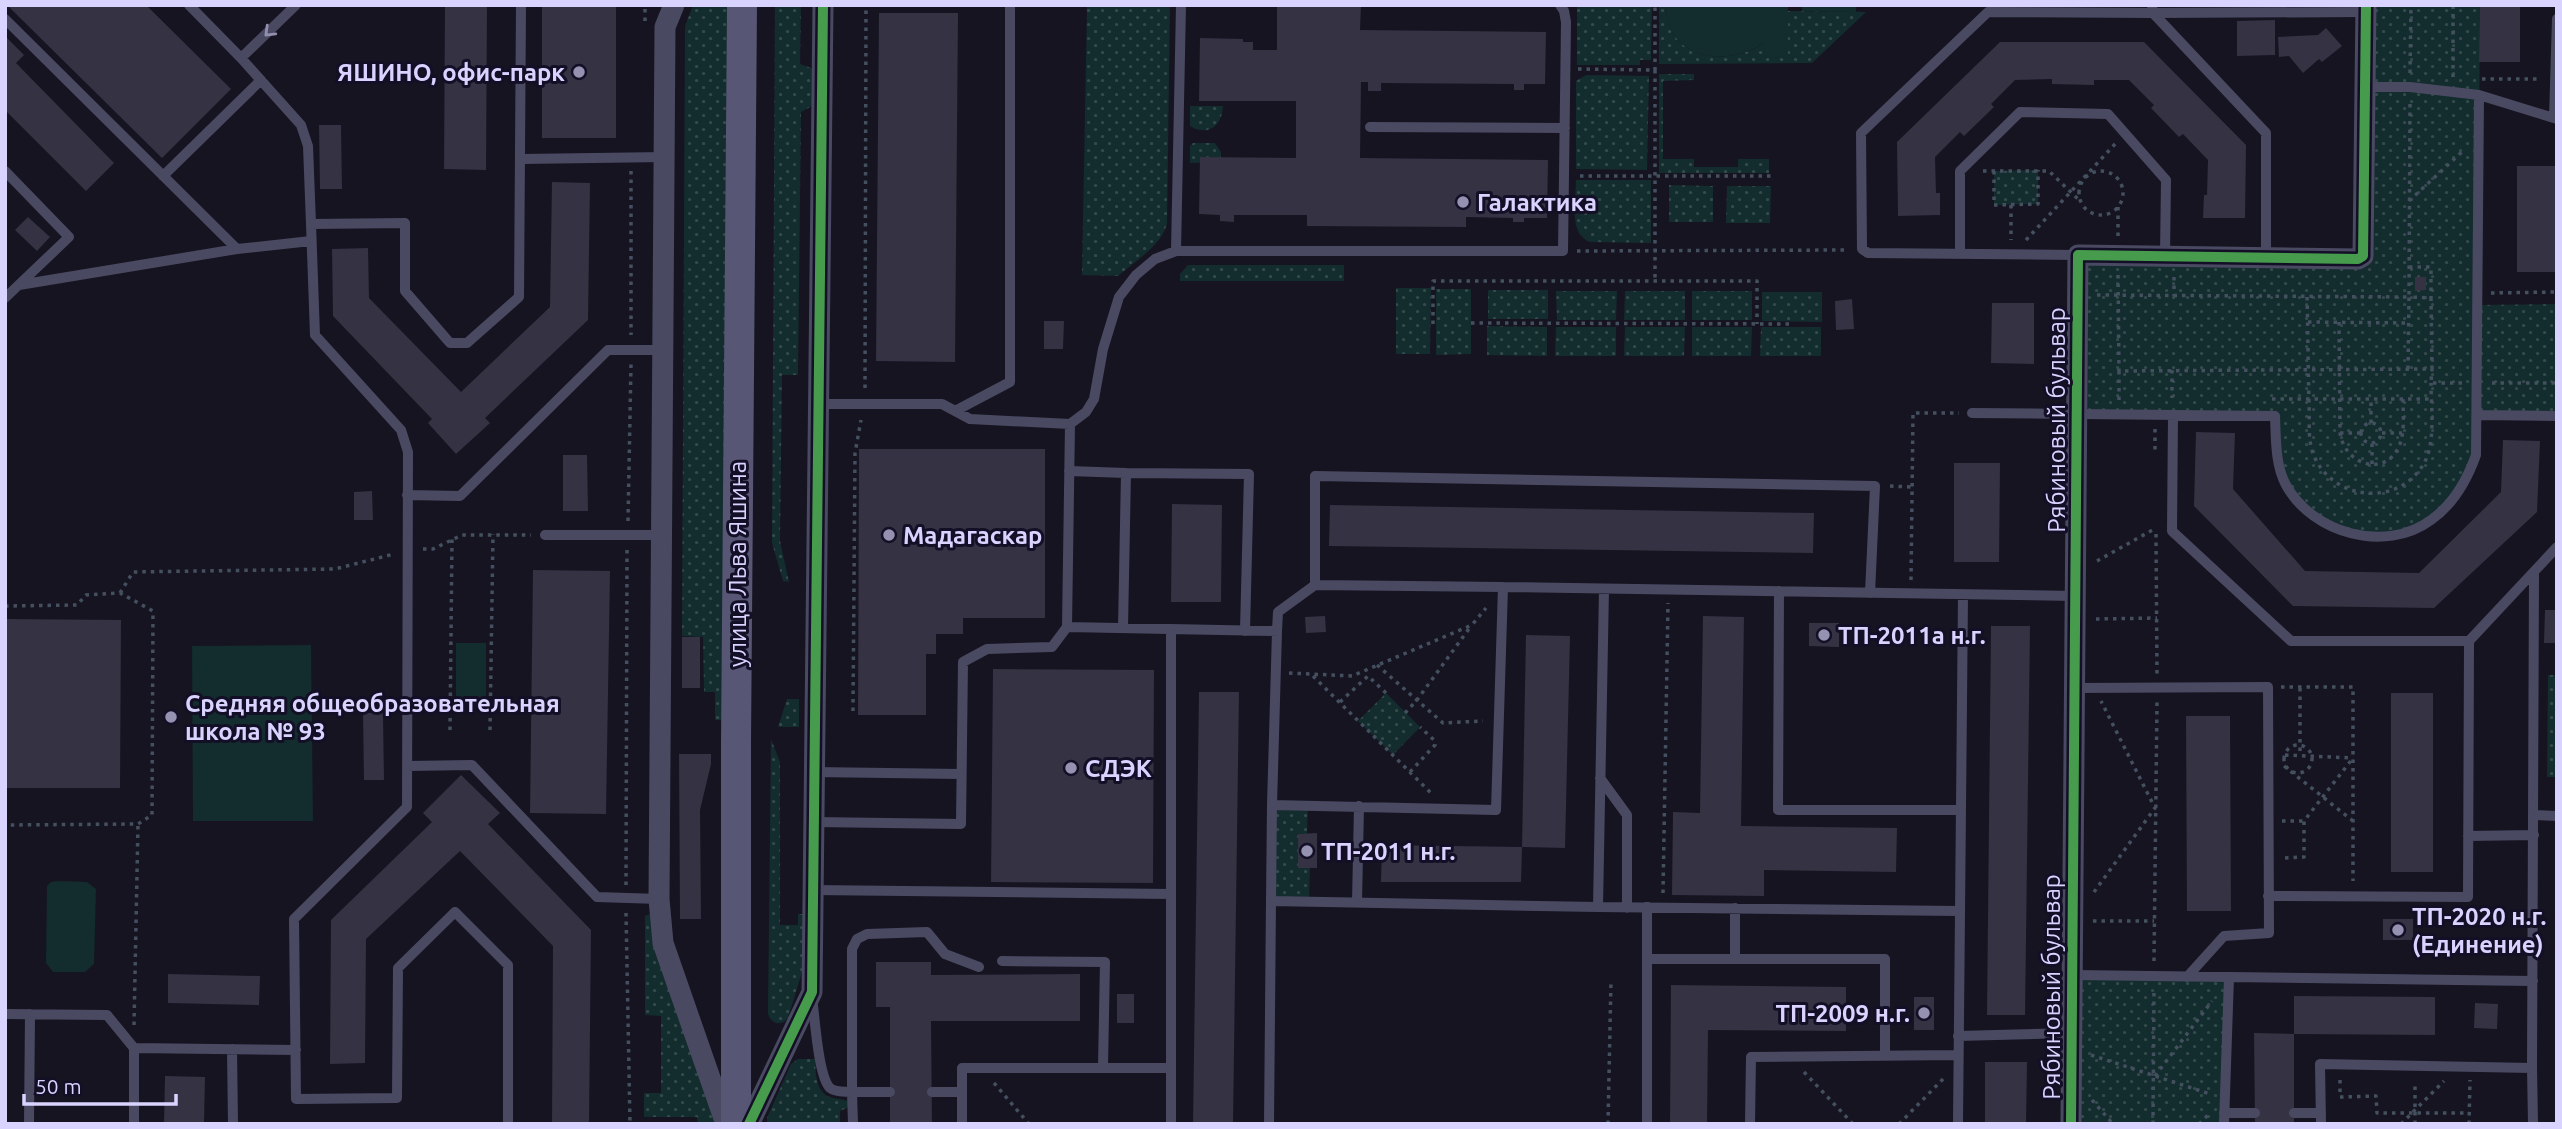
<svg xmlns="http://www.w3.org/2000/svg" width="2562" height="1129" viewBox="0 0 2562 1129" font-family="Ubuntu,sans-serif">
	<style>
		.green { fill: url(#green-dots) }
		.pitch { fill: #132c2d }
		.building { fill: #343243 }
		.lines { fill: none; stroke-linecap: round; stroke-linejoin: round }
		.path { stroke: #44505f; stroke-width: 3.5; stroke-dasharray: 3.5 5; stroke-linecap: butt }
		.service { stroke: #4a4962; stroke-width: 10 }
		.minor { stroke: #4a4962; stroke-width: 21 }
		.secondary { stroke: #575674; stroke-width: 30 }
		.cycleway-casing { stroke: #130f26; stroke-width: 15 }
		.cycleway { stroke: #469c4c; stroke-width: 10 }
		.oneway { stroke: #928eb0 }
		.poi-dot { fill: #9591b1; stroke: #130f26; stroke-width: 2.5 }
		.labels { text-anchor: middle; dominant-baseline: central; stroke-width: 6; stroke-linejoin: round; paint-order: stroke }
		.poi-label { font-size: 24px; font-weight: bold; fill: #d9d4ff; stroke: #130f26; text-anchor: start }
		.street-label { font-size: 24px; fill: #d9d4ff; stroke: #130f26 }
	</style>
	<defs>
		<pattern id="green-dots" width="8" height="8" patternUnits="userSpaceOnUse" patternTransform="scale(1.75)"><rect width="8" height="8" fill="#132c2d"/><path d="M2 2h.1M6 6h.1" fill="none" stroke="#354a4c" stroke-width="1.8" stroke-linecap="round"/></pattern>
	</defs>
	<rect width="100%" height="100%" fill="#161421"/>
	<path class="green" d="M693,5h36l-5,715h-9v-28h-11l-1,-55 -21,-1 3,-610z
		M775,5h26l-1,59 14,5v36l-13,7 -3,263h-16l-2,166 9,41 -6,-1 -11,-38z
		M1087,5h83l-3,219c-7,23 -32,37 -49,52l-36,-1z
		M1577,5h75l-1,55h-11v5h-63z
		M1659,5h7c0,55 61,63 98,38l23,14 1,-46 78,1 -54,51 -153,1z
		M2366,5h114l-2,300 79,-1v112l-79,-1 -11,65 -37,41 -47,14 -51,-7 -48,-46 -10,-66 -197,-1 1,-160 280,4z
		M1659,74h35v6l-31,1v78h31v8h44v-8h31v14h-110z
		M1586,75l63,1 -2,94 -71,-1v-88z
		M1190,106h33c-1,20 -15,31 -33,20z
		M1193,143h22l6,9v10l-31,1v-17z
		M2038,170v34l-44,1v-34z
		M1576,180h75v63l-61,-1c-22,-9 -14,-42 -14,-62z
		M1669,185l44,1v36h-44z
		M1727,186h44l-1,37h-44z
		M1188,265h156v16h-164v-7z
		M1396,288h35l-1,66h-34z
		M1436,289h35v65l-35,1z
		M1488,290h60v29h-60z
		M1556,291h61l-1,29h-59z
		M1625,291h60v29h-61z
		M1692,291h60v29h-60z
		M1762,292h60v30l-60,-1z
		M1487,326l60,1v29l-60,-1z
		M1556,327h60v29h-61z
		M1625,327h60l-1,29h-60z
		M1692,327h60l-1,29h-59z
		M1761,327h60v29h-61z
		M2548,675h9v102h-10z
		M1386,693l34,34 -27,28 -35,-34z
		M787,699h12v28h-21z
		M771,739l9,23v163h18v-11h8l5,29 -23,75 -4,4c-8,3 -13,0 -16,-8z
		M1272,805h36l-1,29h-9v34h12l-1,34 -38,-1z
		M651,914l67,203 -6,7h-14l-1,-7h-53v-24h17v-77l-16,-1v-99z
		M2073,975l156,2 -5,147h-153z
		M798,1059h17c1,13 0,33 15,38 6,2 12,2 18,4l1,6 -9,4v13h-73v-6l24,-54z"/>
	<path class="pitch" d="M1666,5h122v52l-24,1v-15c-38,25 -98,17 -98,-38z
		M1802,5h54v7l-54,-1z
		M456,643h30v63h-30z
		M311,645l2,176h-120l-1,-175z
		M58,881l29,1 9,7 -2,75 -9,8h-32l-7,-9 1,-77 4,-4z"/>
	<path class="building" d="M7,5h139l85,84 -69,69z
		M445,5h42l-1,165 -42,-1z
		M542,5h74v133h-74z
		M1277,5h84l-1,25 186,2 -1,52h-21v6h-10v-6l-133,-1v8h-13v-9h-7l-1,76 188,2 -1,58h-23v4h-11v-4l-47,-1v10l-159,-1v-11h-73v7l-14,-1v-6l-21,-1 1,-57 96,1v-57h-97l1,-63 43,1v3h10v8h24z
		M2480,5h40v57h-41z
		M879,13h79l-3,349 -79,-1z
		M2275,20v35l-38,1v-35z
		M2326,28l16,18 -20,16 -3,-3 -16,14 -14,-17 -10,1 -1,-20 40,-2z
		M5,36l19,19 -8,8 98,100 -28,28 -81,-81z
		M2000,42h144l102,103 -1,73h-42l1,-23h3l1,-35 -25,-26 -4,3 -28,-29 3,-3 -25,-25h-35v5l-42,-1v-5l-37,1 -24,24 3,3 -30,29 -4,-4 -25,25 1,36h4v22l-42,1 -1,-74z
		M319,125h22l1,64h-22z
		M2517,166h40v106h-40z
		M552,182l38,1 -2,137 -103,98 5,5 -34,31 -28,-31 4,-4 -99,-103 -1,-67 36,-1 1,50 92,94 89,-85z
		M28,217l22,20 -13,14 -22,-21z
		M2415,277h11v13l-11,1z
		M1852,299l2,30 -18,1 -1,-29z
		M1992,303h42v61l-43,-1z
		M1044,321h20l-1,28h-19z
		M2196,432l39,1 -2,56 72,82 114,2 82,-81 2,-52 37,1 -3,71 -103,96 -141,-2 -99,-100z
		M859,449h186v169h-82v16h-27v20h-10v61h-68z
		M563,455h24l1,56h-25z
		M1954,463h46l-1,99h-45z
		M372,491l1,29h-19v-28z
		M1172,504l50,1 -1,97h-50z
		M1330,505l484,8 -1,40 -484,-7z
		M533,570l77,1 -4,243 -76,-1z
		M2545,610h12v33h-13z
		M1325,616l1,16 -20,1 -1,-16z
		M1703,616l41,1 -3,209 156,2 -1,44 -132,-2v26l-92,-1 1,-83 27,1z
		M5,619l116,1 -1,168h-115z
		M1809,623h30v24l-30,-1z
		M1991,626h39l-5,389h-38z
		M1526,635l44,1 -5,212 -43,-1z
		M682,637h18v51h-18z
		M993,669l161,1 -1,213 -162,-1z
		M1199,692h40l-6,432h-40z
		M2391,693h42v179h-42z
		M363,713h20l1,67h-20z
		M2186,716h44l1,195h-44z
		M679,754h32v10l-11,46 1,109h-21z
		M461,775l39,38 -12,11 103,106 -2,194h-37l1,-178 -93,-95 -94,88 -1,124 -35,1 1,-144 101,-98 -9,-9z
		M1317,833v35h-19v-34z
		M1382,845l140,2 -1,35h-140z
		M2383,919h30v21h-30z
		M876,962h55v13l149,-1v47h-149l1,103h-42v-117h-14z
		M168,974l92,2 -1,29 -91,-2z
		M1671,985l175,2v44l-138,-1 -1,94h-37z
		M1117,994h17v29h-17z
		M2294,996l141,1v38l-141,-1z
		M1914,997h20v33h-20z
		M2475,1003l23,1 -1,25 -23,-1z
		M2254,1033l40,1v90h-39z
		M1985,1062h42l-1,62h-41z
		M165,1076l40,1 -1,47h-40z"/>
	<g class="lines">
		<path class="path" d="M645,21v-16
			M1578,69l77,1v-65
			M1655,70v211
			M2410,73l1,-68
			M2453,77v-72
			M2482,79h59
			M631,171v164
			M1983,171h66l30,29
			M1994,171v34l44,-1v-34
			M2079 193a22 22 0 1 1 44 0a22 22 0 1 1-44 0Z
			M1580,176h193
			M2409,201l55,-51
			M2011,205v35
			M2118,236v-29
			M2026,240l90,-97
			M1577,251l272,-1
			M2409,267h22v31
			M2118,275l1,96 313,-2 -1,14h33
			M2174,277v19
			M2491,293l66,-1
			M2097,295l312,2 1,-195
			M2307,297c1,35 1,71 2,106 1,17 -2,37 5,53 21,48 92,51 113,1 8,-22 4,-51 4,-74
			M2308,322l99,1
			M2339,322l1,111c5,33 47,45 60,11 5,-14 3,-31 3,-45
			M1471,323l321,1
			M1433,324v-43h324v43
			M2408,369l1,-72 22,1 1,71
			M2172,370v28
			M2492,383h65
			M865,388l1,-383
			M2272,399h159
			M2119,400v-29
			M2371,423v-24
			M2361 433a10 10 0 1 1 20 0a10 10 0 1 1-20 0Z
			M2155,429v24
			M2340,433h21
			M2382,433h20
			M2372,464v-21
			M1890,486l22,1
			M628,521l3,-157
			M2156,534l1,140
			M423,549h10l29,-14h69
			M2097,561l59,-33
			M1911,580l2,-167h46
			M120,593l13,-21 202,-3 59,-15
			M5,606l72,-1 9,-10 34,-2 33,18 -1,204 -14,9 -133,1
			M2096,619l61,-1
			M1377,665l66,58 40,-2
			M1289,673l63,3 120,-51 14,-17
			M1313,676l119,118
			M2281,687h72v194
			M2300,688v68
			M1340,702l28,-26 18,17
			M853,711l2,-258 6,-33
			M1405,713l12,-13 54,-74
			M450,730l2,-191
			M490,730l3,-196
			M2284 759a14 14 0 1 1 28 0a14 14 0 1 1-28 0Z
			M2285,755l68,3
			M2284,766l69,55
			M1410,772l25,-27 -1,-5 -14,-13
			M2282,821h22
			M2285,858l19,-1v-36l49,-63
			M626,885l1,-336
			M2094,892l61,-84 -54,-107
			M1663,893l5,-290
			M626,913l4,211
			M2093,921h61
			M2154,961l3,-259
			M134,1025l4,-201
			M2091,1055l119,39
			M1804,1072l49,52
			M2155,1076l57,-75
			M2340,1080v17l36,-1 1,17h92
			M994,1083l35,41
			M2092,1100l21,24
			M1608,1124l3,-144
			M1899,1124l45,-46
			M2153,1124l1,-135
			M2199,1124l9,-9
			M2401,1124l43,-43
			M2415,1124v-42
			M2469,1124l1,-44"/>
		<path class="service" d="M189,5l52,53 60,67 7,21 3,78
			M2152,5l1,8 213,-1
			M5,19l232,230
			M241,58l55,-53
			M2366,87h44l69,8 78,24
			M2554,118l3,-99
			M1370,127l195,1
			M522,159l143,-2
			M5,171l64,66 -64,61
			M163,176l98,-96
			M1176,251l5,-246
			M1960,254v-83l60,-59 88,2 58,66 -1,75
			M2078,255l-210,-2 -6,-4 -1,-116 127,-121 165,1 113,120v124
			M19,285l218,-36 74,-8
			M818,404h124l28,15 100,5 16,-12 8,-13 9,-50 16,-52 17,-22 19,-16 21,-8h387l3,-229 -2,-11 -4,-6
			M955,411l55,-29v-377
			M1972,413l303,3c1,22 0,49 11,69 26,48 99,69 145,35 23,-16 36,-40 45,-65l3,-360
			M2478,415l79,1
			M2173,416l-1,115 119,110h178l88,-94
			M1070,424l-3,203 210,4 -5,174 224,5 7,-223 -188,-2 -37,27 -1,19
			M1069,471l57,2
			M407,495l53,1 148,-146h56
			M545,535h117
			M1315,585v-109l560,10 -5,107
			M1503,587l572,9
			M1779,591l-1,219h183
			M1123,628l3,-155 123,1 -4,157
			M1171,629v495
			M2075,688l193,-1 1,246 -45,3 -37,41
			M407,766l65,-1 125,132 62,2
			M814,772l147,2
			M1600,778l27,37v93
			M1272,805l-1,96 327,6 361,4
			M2534,815l23,1
			M814,822l147,2 2,-162 24,-13 65,-2 15,-20
			M2468,836l66,-1
			M813,890l358,4
			M2268,896l200,1 1,-256
			M1357,902l2,-96
			M1598,907l6,-318
			M1647,907v217
			M1647,959h238v97
			M1735,959v-51
			M1002,961l103,1 -2,105
			M2073,975l460,6
			M812,998c3,19 6,78 18,90 6,5 15,3 22,4v-143l5,-10 10,-5 60,-2 18,22 34,13
			M5,1014l102,1 27,33v76
			M1958,1036l114,-3
			M134,1048l162,2
			M232,1049l1,75
			M2532,1068l2,-496
			M932,1092h29
			M2224,1113h31
			M2294,1113h27
			M29,1124l1,-110
			M508,1124v-159l-53,-53 -57,56 -1,130 -101,1 -2,-180 113,-112 1,-355 -7,-22 -86,-95 -4,-111 94,-1v68l45,52h17l52,-46 2,-292
			M853,1124l-1,-32h38
			M962,1124v-56h209
			M1269,1124l2,-223
			M1750,1124l1,-67 207,-2
			M1958,1124l5,-529
			M2224,1124l5,-147
			M2321,1124l-1,-60 212,4 1,56"/>
		<path class="minor" d="M674,5l-9,22 -6,872 4,44 63,181
			M749,1124l63,-132 11,-987
			M2071,1124l7,-869 280,4 5,-3 3,-251"/>
		<path class="secondary" d="M736,1124v-381l6,-738"/>
		<g class="cycleway-casing">
			<path id="cycleway" d="M749,1124l63,-132 11,-987
				M2071,1124l7,-869 280,4 5,-3 3,-251"/>
		</g>
		<use href="#cycleway" class="cycleway"/>
	</g>
	<defs><path id="oneway-chevron" d="M-2-3.5L2.5 0L-2 3.5" fill="none" stroke-width="1.6" stroke-linecap="round" stroke-linejoin="round" transform="scale(1.75)"/></defs>
	<use class="oneway" href="#oneway-chevron" transform="translate(269 32) rotate(136)"/>
	<g class="poi-dot">
		<circle cx="579" cy="72" r="7"/>
		<circle cx="1463" cy="202" r="7"/>
		<circle cx="889" cy="535" r="7"/>
		<circle cx="1824" cy="635" r="7"/>
		<circle cx="171" cy="717" r="7"/>
		<circle cx="1071" cy="768" r="7"/>
		<circle cx="1307" cy="851" r="7"/>
		<circle cx="2398" cy="930" r="7"/>
		<circle cx="1924" cy="1013" r="7"/>
	</g>
	<g class="labels">
		<g class="poi-label">
			<text x="565" y="72" text-anchor="end">ЯШИНО, офис-парк</text>
			<text x="1477" y="202">Галактика</text>
			<text x="903" y="535">Мадагаскар</text>
			<text x="1838" y="635">ТП-2011а н.г.</text>
			<text x="185" y="703">Средняя общеобразовательная<tspan x="185" dy="28">школа № 93</tspan></text>
			<text x="1085" y="768">СДЭК</text>
			<text x="1321" y="851">ТП-2011 н.г.</text>
			<text x="2412" y="916">ТП-2020 н.г.<tspan x="2412" dy="28">(Единение)</tspan></text>
			<text x="1910" y="1013" text-anchor="end">ТП-2009 н.г.</text>
		</g>
		<g class="street-label">
			<text transform="translate(2056 420) rotate(-90)">Рябиновый бульвар</text>
			<text transform="translate(737 564) rotate(-90)">улица Льва Яшина</text>
			<text transform="translate(2051 987) rotate(-90)">Рябиновый бульвар</text>
		</g>
	</g>
	<rect width="2562" height="1129" fill="none" stroke="#d9d4ff" stroke-width="14"/>
	<path d="M24 1094v10h152v-10" fill="none" stroke="#d9d4ff" stroke-width="3.5"/>
	<text x="35" y="1094" font-size="21" fill="#d9d4ff" stroke="#130f26" stroke-width="5" paint-order="stroke">50 m</text>
</svg>
